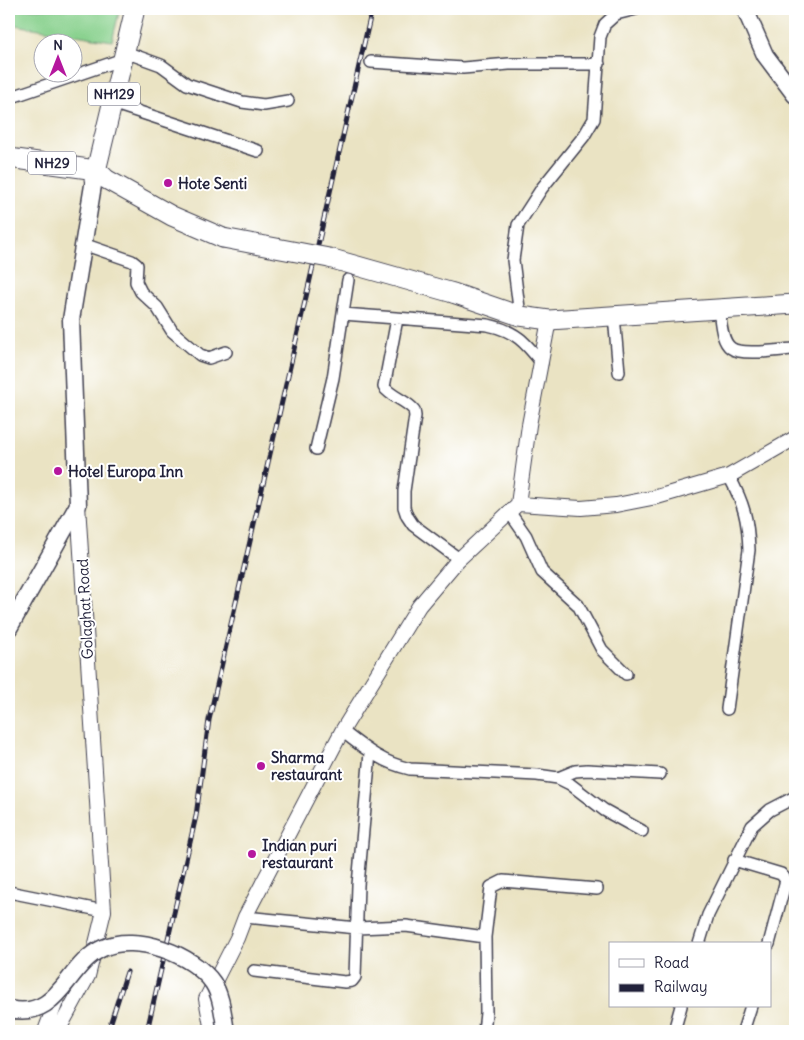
<svg xmlns="http://www.w3.org/2000/svg" width="804" height="1040" viewBox="0 0 804 1040" font-family="Delius,sans-serif">
	<style>
		.green { fill: #87d08c; stroke: #547964 }
		.lines { fill: none; stroke-linecap: round; stroke-linejoin: round }
		.minor-casing { stroke: #403f4f; stroke-width: 14 }
		.tertiary-casing { stroke: #403f4f; stroke-width: 16 }
		.secondary-casing { stroke: #403f4f; stroke-width: 19 }
		.primary-casing { stroke: #403f4f; stroke-width: 21 }
		.trunk-casing { stroke: #403f4f; stroke-width: 21 }
		.minor { stroke: #fff; stroke-width: 11 }
		.tertiary { stroke: #fff; stroke-width: 14 }
		.secondary { stroke: #fff; stroke-width: 16 }
		.primary { stroke: #fff; stroke-width: 19 }
		.trunk { stroke: #fff; stroke-width: 19 }
		.rail-casing { stroke: #22223b; stroke-width: 5 }
		.rail { stroke: #fff; stroke-width: 3; stroke-dasharray: 9; stroke-linecap: butt }
		.secondary-bridge-casing { stroke: #403f4f; stroke-width: 19; stroke-linecap: butt }
		.primary-bridge-casing { stroke: #403f4f; stroke-width: 21; stroke-linecap: butt }
		.secondary-bridge { stroke: #fff; stroke-width: 16 }
		.primary-bridge { stroke: #fff; stroke-width: 19 }
		.poi-dot { fill: #b5179e; stroke: #fff; stroke-width: 2 }
		.labels { text-anchor: middle; dominant-baseline: central; stroke-width: 4; stroke-linejoin: round; paint-order: stroke }
		.shield { fill: #fff; stroke: #646476; stroke-width: 1 }
		.shield-label { font-size: 14px; font-weight: bold; fill: #22223b }
		.poi-label { font-size: 15px; font-weight: bold; fill: #22223b; stroke: #fff; text-anchor: start }
		.street-label { font-size: 15px; fill: #22223b; stroke: #fff }
	</style>
	<rect width="100%" height="100%" fill="#fff"/>
	<filter id="ink" filterUnits="userSpaceOnUse"><feTurbulence type="fractalNoise" baseFrequency=".02" numOctaves="2"/><feDisplacementMap in="SourceGraphic" scale="10" xChannelSelector="R" yChannelSelector="G"/><feConvolveMatrix kernelMatrix="1 2 1 2 8 2 1 2 1" color-interpolation-filters="sRGB"/></filter>
	<filter id="wash" filterUnits="userSpaceOnUse"><feTurbulence type="fractalNoise" baseFrequency=".0096" numOctaves="4" result="noise"/><feDisplacementMap in="SourceGraphic" scale="20" xChannelSelector="R" yChannelSelector="G"/><feGaussianBlur stdDeviation="1.12" result="paint"/><feColorMatrix in="noise" values="0 0 0 0 0 0 0 0 0 0 0 0 0 0 0 0 0 1.4 0 .05"/><feComposite in="paint" operator="in"/></filter>
	<g filter="url(#wash)">
		<rect width="100%" height="100%" fill="#eae3c3"/>
		<path class="green" d="M9,9h111l-8,32 -103,-17z"/>
	</g>
	<g filter="url(#ink)">
		<g class="lines">
			<g class="minor-casing">
				<path id="minor" d="M125,52l36,13 26,19 55,18 22,3 24,-4
					M371,62l92,6 46,-4h90
					M9,98l114,-39
					M112,103l146,48
					M83,244l49,17 5,4 -1,17 5,10 16,15 15,24 28,24 9,3 17,-6
					M719,310c2,11 2,31 12,38 10,8 48,2 62,1
					M343,314l145,11c28,6 37,17 54,38
					M520,316l-7,-56 5,-35 24,-37 42,-52 10,-17 6,-82 5,-13 11,-10 20,-5
					M614,316l5,56
					M397,319l-13,68c7,10 22,13 30,23l1,6 -11,75v16l3,9 6,9 46,34
					M316,449l17,-71 15,-98
					M510,513l16,23 16,36 36,33 24,45 24,24
					M727,709l22,-159c-1,-31 -5,-46 -20,-74
					M342,731c22,17 40,32 68,38l127,6 21,3 12,6 34,26 38,21
					M558,778l17,-7 12,-1 73,4
					M734,860l47,14 5,6 -17,64
					M9,892l95,19
					M245,917l112,11 49,-2 79,11
					M699,944l9,-29 44,-89 18,-16 25,-13
					M254,971l91,11 7,-1 3,-4 3,-92 12,-132
					M484,1031l2,-18 -1,-76 6,-50 12,-6 94,8
					M674,1031l7,-25
					M743,1031l8,-25"/>
			</g>
			<g class="tertiary-casing">
				<path id="tertiary" d="M518,504l63,4 35,-3 41,-8 72,-21 66,-38
					M45,1031l14,-37
					M58,1031l30,-55 16,-65 -26,-406
					M212,1031l-6,-32 31,-61 8,-21 97,-186 77,-125 38,-45 61,-57 11,-79 20,-105"/>
			</g>
			<g class="secondary-casing">
				<path id="secondary" d="M745,9l20,46 30,40
					M9,628l69,-123 -7,-185 23,-141"/>
			</g>
			<g class="primary-casing">
				<path id="primary" d="M104,178l68,38 51,22
					M453,293l67,23 29,4 246,-16"/>
			</g>
			<g class="trunk-casing">
				<path id="trunk" d="M9,158l87,12 8,7
					M94,179l41,-170"/>
			</g>
			<use href="#minor" class="minor"/>
			<use href="#tertiary" class="tertiary"/>
			<use href="#secondary" class="secondary"/>
			<use href="#primary" class="primary"/>
			<use href="#trunk" class="trunk"/>
			<g class="rail-casing">
				<path id="rail" d="M108,1031l19,-59
					M147,1031l49,-215 13,-96 163,-711"/>
			</g>
			<use href="#rail" class="rail"/>
			<g class="secondary-bridge-casing">
				<path id="secondary-bridge" d="M9,1009c51,12 57,-45 94,-61 33,-15 90,6 110,35 9,14 10,33 13,48"/>
			</g>
			<g class="primary-bridge-casing">
				<path id="primary-bridge" d="M223,238l106,20 124,35"/>
			</g>
			<use href="#secondary-bridge" class="secondary-bridge"/>
			<use href="#primary-bridge" class="primary-bridge"/>
		</g>
	</g>
	<g class="poi-dot">
		<circle cx="168" cy="183" r="5"/>
		<circle cx="58" cy="471" r="5"/>
		<circle cx="261" cy="766" r="5"/>
		<circle cx="252" cy="854" r="5"/>
	</g>
	<g class="labels">
		<g class="shield">
			<rect x="88" y="82.5" width="52" height="23" rx="4"/>
			<rect x="28" y="151.5" width="48" height="23" rx="4"/>
		</g>
		<g class="shield-label">
			<text x="114" y="94">NH129</text>
			<text x="52" y="163">NH29</text>
		</g>
		<g class="poi-label">
			<text x="178" y="183">Hote Senti</text>
			<text x="68" y="471">Hotel Europa Inn</text>
			<text x="271" y="757">Sharma<tspan x="271" dy="17">restaurant</tspan></text>
			<text x="262" y="845">Indian puri<tspan x="262" dy="17">restaurant</tspan></text>
		</g>
		<g class="street-label">
			<text transform="translate(85 609) rotate(-93)">Golaghat Road</text>
		</g>
	</g>
	<rect width="804" height="1040" fill="none" stroke="#fff" stroke-width="30"/>
	<rect x="609" y="942" width="162" height="65" fill="#ffffff" stroke="#a7a7b1"/>
	<rect x="619" y="959" width="25" height="8" fill="#ffffff" stroke="#a7a7b1"/>
	<text x="654" y="968" font-size="15" fill="#22223b">Road</text>
	<rect x="619" y="984" width="25" height="8" fill="#22223b" stroke="#a7a7b1"/>
	<text x="654" y="992" font-size="15" fill="#22223b">Railway</text>
	<g transform="translate(58 58)"><circle r="24" fill="#ffffff" stroke="#a7a7b1"/>
	<path d="M0-4L9 19L0 12L-9 19Z" fill="#b5179e"/>
	<text y="-8" font-size="14" font-weight="bold" text-anchor="middle" fill="#22223b">N</text>
	</g>
</svg>
